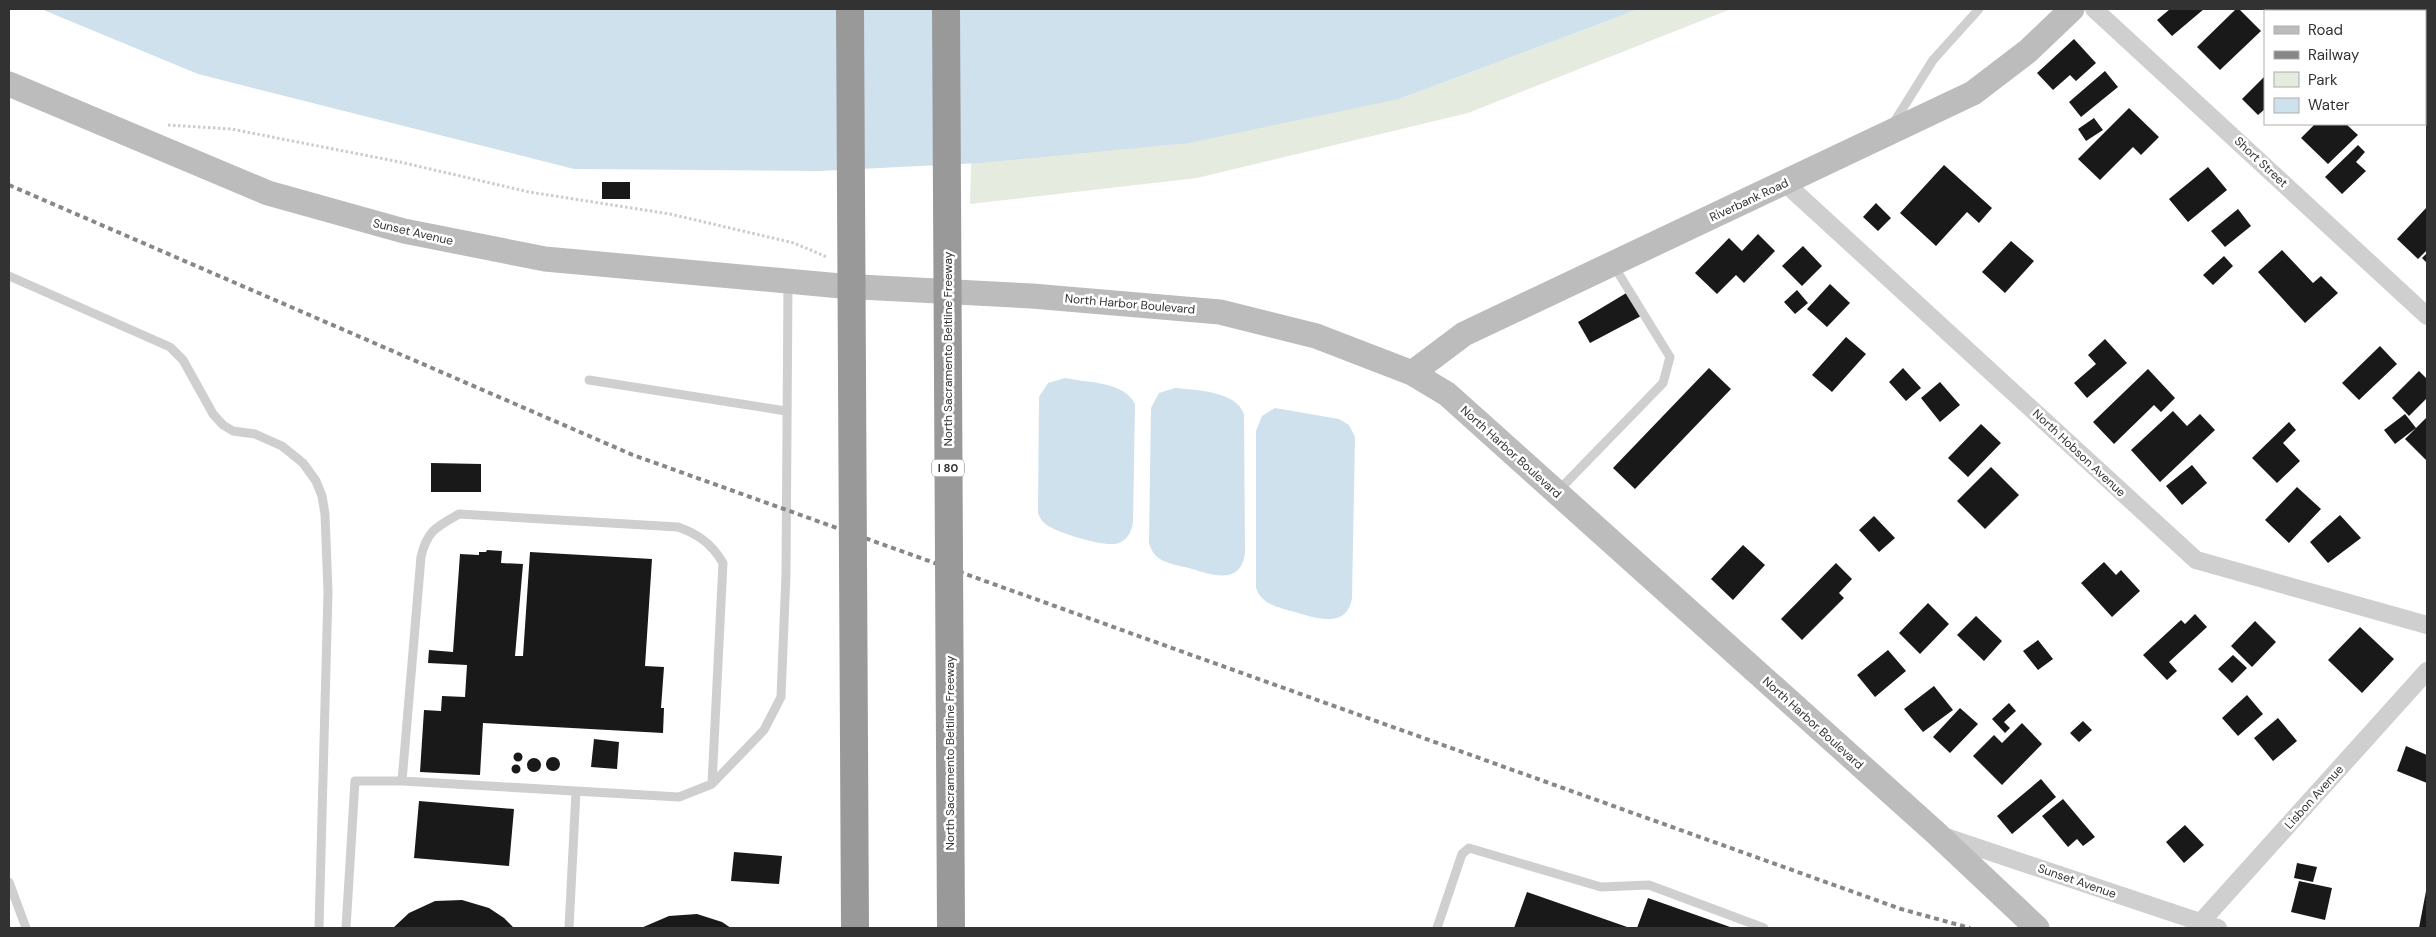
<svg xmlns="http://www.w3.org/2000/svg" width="2436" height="937" viewBox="0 0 2436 937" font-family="'DM Sans',sans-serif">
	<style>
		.green { fill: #e5ebde }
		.water { fill: #cfe1ec }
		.building { fill: #191919 }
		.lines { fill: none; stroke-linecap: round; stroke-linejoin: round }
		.path { stroke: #ccc; stroke-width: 3; stroke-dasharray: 2.5 2.5; stroke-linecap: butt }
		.lane { stroke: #cfcfcf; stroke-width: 9 }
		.street { stroke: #cfcfcf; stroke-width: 18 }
		.secondary { stroke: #bcbcbc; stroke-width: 25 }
		.rail { stroke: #878787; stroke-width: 4; stroke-dasharray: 5 4; stroke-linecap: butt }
		.highway-bridge { stroke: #999; stroke-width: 28 }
		.labels { text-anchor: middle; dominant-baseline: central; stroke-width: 5; stroke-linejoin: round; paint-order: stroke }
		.shield { fill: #fff; stroke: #707070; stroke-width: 1 }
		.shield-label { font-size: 11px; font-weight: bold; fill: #323232 }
		.street-label { font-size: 12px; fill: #323232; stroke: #fff }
	</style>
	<rect width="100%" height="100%" fill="#fff"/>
	<path class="green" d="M1639,9h92l-263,104 -271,65 -227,26 2,-64 427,-41z"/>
	<path class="water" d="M41,9h1598l-240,90 -210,44 -209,20 -161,8 -245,-2 -376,-95z
		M1065,378c22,5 59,3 70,26l-2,118c-1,9 -5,17 -14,21 -13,5 -56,-9 -69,-16 -6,-3 -10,-8 -12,-14l1,-116 9,-14z
		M1175,388c21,2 61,3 69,26l1,139c-4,33 -34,22 -56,15 -9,-2 -21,-4 -29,-9 -6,-4 -9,-9 -11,-16l2,-135 8,-15z
		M1275,408l64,11 10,6 6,12 -3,161c-5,30 -33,21 -54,15 -16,-5 -36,-7 -42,-25v-157l6,-15z"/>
	<path class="building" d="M2170,9h34l-32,27 -15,-16z
		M2236,9h3l22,22 -41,39 -23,-23z
		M2419,9h8v18l-2,-3v-13h-9z
		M2074,39l22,24 -20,18 -6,-6 -17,15 -16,-17z
		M2105,71l13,16 -37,30 -12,-15z
		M2265,76v33l-7,6 -16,-16z
		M2129,108l30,29 -18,18 -8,-8 -33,33 -22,-21z
		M2094,118l9,12 -17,11 -8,-12z
		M2315,124h31l12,11 -30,29 -27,-26z
		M2358,145l7,7 -9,10 10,9 -24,23 -17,-17z
		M1944,165l48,43 -13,15 -12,-11 -31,34 -36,-33z
		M2208,167l19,23 -39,32 -19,-23z
		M602,182h28v17h-28z
		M1876,203l15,15 -13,13 -15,-14z
		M2427,207v43l-9,9 -21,-20z
		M2238,209l13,17 -26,21 -14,-16z
		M1758,234l17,17 -31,32 -8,-8 -19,19 -22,-21 34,-35 13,13z
		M2011,241l23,20 -29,32 -23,-21z
		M1803,246l19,20 -20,20 -20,-20z
		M2282,250l31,33 8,-7 17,17 -33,30 -47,-51z
		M2427,253v10l-5,-5z
		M2224,256l9,10 -20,19 -10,-10z
		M1830,284l20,19 -23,24 -20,-18z
		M1797,290l11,13 -13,11 -11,-12z
		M1628,292l15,23 -53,28 -12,-21z
		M1846,337l20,17 -34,38 -20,-17z
		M2105,339l22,24 -40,35 -13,-15 22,-19 -8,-9z
		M2380,346l17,18 -38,36 -17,-17z
		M1709,368l22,21 -96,100 -22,-21z
		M1903,368l18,20 -15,13 -17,-19z
		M2148,369l27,29 -14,14 -7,-7 -40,39 -21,-22z
		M2419,371l8,8v19l-18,18 -17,-18z
		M1940,382l20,23 -20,17 -19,-24z
		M2173,411l14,15 13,-12 15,16 -55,52 -29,-32z
		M2405,414l11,14 -21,16 -11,-14z
		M2427,417v44l-22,-22z
		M2289,422l7,8 -13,13 17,18 -23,22 -25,-25z
		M1981,424l20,19 -33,34 -20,-19z
		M431,463l50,1v28h-50z
		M2192,465l15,18 -25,22 -16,-19z
		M1991,467l28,28 -34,34 -28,-28z
		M2297,487l24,22 -32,34 -24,-23z
		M2340,515l21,23 -33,25 -18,-21z
		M1874,516l21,22 -16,14 -20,-22z
		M1743,545l22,20 -32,35 -22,-21z
		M487,550l15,1 -1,12 22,1 -8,92h8l7,-104 122,7 -7,107 19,1 -3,41h3l-1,25 -180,-10 -3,52 -60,-3 4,-62 17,1 1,-15 23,1 2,-32 -39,-2 1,-13 24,2 7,-98 19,1v-3h7z
		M2104,562l12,13 5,-5 19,21 -28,26 -31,-34z
		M1836,563l16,16 -13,14 5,5 -42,42 -21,-21z
		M1928,603l21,21 -29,30 -21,-21z
		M2195,614l12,13 -38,35 8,9 -10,9 -24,-25 38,-35 4,4z
		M1976,616l26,25 -18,20 -27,-26z
		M2255,621l21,21 -24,25 -21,-21z
		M2360,627l34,32 -32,34 -34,-33z
		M2038,640l15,19 -15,11 -15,-19z
		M1888,650l18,21 -31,26 -18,-22z
		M2233,655l14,13 -15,15 -14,-14z
		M1934,686l19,24 -30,22 -19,-23z
		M2247,695l16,19 -25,22 -16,-18z
		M2009,703l7,8 -12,11 6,6 -5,5 -13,-14z
		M1960,708l18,16 -28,29 -17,-16z
		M2278,718l19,23 -24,20 -19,-23z
		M2083,721l9,9 -13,12 -9,-9z
		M2022,723l20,21 -40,41 -29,-29 21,-21 8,8z
		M594,739l25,3 -2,27 -26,-2z
		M2406,746l21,9v28l-30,-12z
		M513.5 757a4.5 4.5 0 1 1 9 0a4.5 4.5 0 1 1-9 0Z
		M546 764a7 7 0 1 1 14 0a7 7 0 1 1-14 0Z
		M527 765a7 7 0 1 1 14 0a7 7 0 1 1-14 0Z
		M511.5 769a4.5 4.5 0 1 1 9 0a4.5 4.5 0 1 1-9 0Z
		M2041,779l15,18 -44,37 -15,-18z
		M2063,799l32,38 -12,9 -6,-7 -9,8 -26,-31z
		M419,801l95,8 -5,57 -95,-8z
		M2185,825l19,20 -20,18 -18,-21z
		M734,852l48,4 -3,28 -48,-3z
		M2297,863l20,4 -4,15 -19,-4z
		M2299,881l33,7 -7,32 -34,-8z
		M2426,891l1,37h-8z
		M1527,892l103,36h-116z
		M1648,898l85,30h-96z
		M462,900l27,8 15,10 10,10h-121l16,-15 26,-12z
		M697,914l25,8 9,6h-90l28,-12z"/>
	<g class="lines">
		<path class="path" d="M168,125l63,4 169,33 129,30 141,22 124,29 33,14"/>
		<path class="lane" d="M1893,124l40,-64 46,-51
			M9,276l161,71 13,13 30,54 10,11 10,6 22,3 27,12 21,17 13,18 6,15 3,18 3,78 -9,336
			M589,380l197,31
			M1558,491l105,-108 7,-26 -56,-91
			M402,781l19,-224c6,-26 15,-30 38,-43l219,13c20,7 34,17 45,36l-11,221
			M9,882l17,46
			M346,928l9,-147h47l277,16 33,-13 52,-54 17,-33 5,-123 2,-292
			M569,928l7,-137
			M1437,928l25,-74 7,-6 132,39 48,-2 115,43"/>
		<path class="street" d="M2094,9l333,307
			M1785,183l411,377 231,65
			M1943,836l275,92
			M2200,923l227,-252"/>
		<path class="secondary" d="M9,84l259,109 136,38 141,28 296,27 191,10 188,16 96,24 96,37 35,21 489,439 101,95
			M1412,373l52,-39 509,-241 55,-42 44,-42"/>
		<path class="rail" d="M9,185l624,270 1268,454 69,19"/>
		<path class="highway-bridge" d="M850,9l5,919
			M946,9l5,919"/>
	</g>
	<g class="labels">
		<rect class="shield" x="932" y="459.5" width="32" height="17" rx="4"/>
		<g class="shield-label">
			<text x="948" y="468">I 80</text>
		</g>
		<g class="street-label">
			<text transform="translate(2261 162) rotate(43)">Short Street</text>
			<text transform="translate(1749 200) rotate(-25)">Riverbank Road</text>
			<text transform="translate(413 232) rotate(13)">Sunset Avenue</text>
			<text transform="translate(1130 304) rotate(5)">North Harbor Boulevard</text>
			<text transform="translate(948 349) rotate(-90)">North Sacramento Beltline Freeway</text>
			<text transform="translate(1511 452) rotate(42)">North Harbor Boulevard</text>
			<text transform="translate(2079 453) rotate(43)">North Hobson Avenue</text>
			<text transform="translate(1813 723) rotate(42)">North Harbor Boulevard</text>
			<text transform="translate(950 753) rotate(-90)">North Sacramento Beltline Freeway</text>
			<text transform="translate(2314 797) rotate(-48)">Lisbon Avenue</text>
			<text transform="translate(2077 881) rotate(19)">Sunset Avenue</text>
		</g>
	</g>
	<rect width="2436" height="937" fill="none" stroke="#323232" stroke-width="20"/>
	<rect x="2264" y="10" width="162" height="115" fill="#ffffff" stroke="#adadad"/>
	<rect x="2274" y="26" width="25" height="8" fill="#bcbcbc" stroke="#adadad"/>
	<text x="2308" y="35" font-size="15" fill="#323232">Road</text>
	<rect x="2274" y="51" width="25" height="8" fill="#878787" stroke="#adadad"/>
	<text x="2308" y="60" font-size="15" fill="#323232">Railway</text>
	<rect x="2274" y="72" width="25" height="15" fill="#e5ebde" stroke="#adadad"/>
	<text x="2308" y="85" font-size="15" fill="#323232">Park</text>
	<rect x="2274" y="98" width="25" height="15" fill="#cfe1ec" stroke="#adadad"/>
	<text x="2308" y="110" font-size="15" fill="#323232">Water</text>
</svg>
